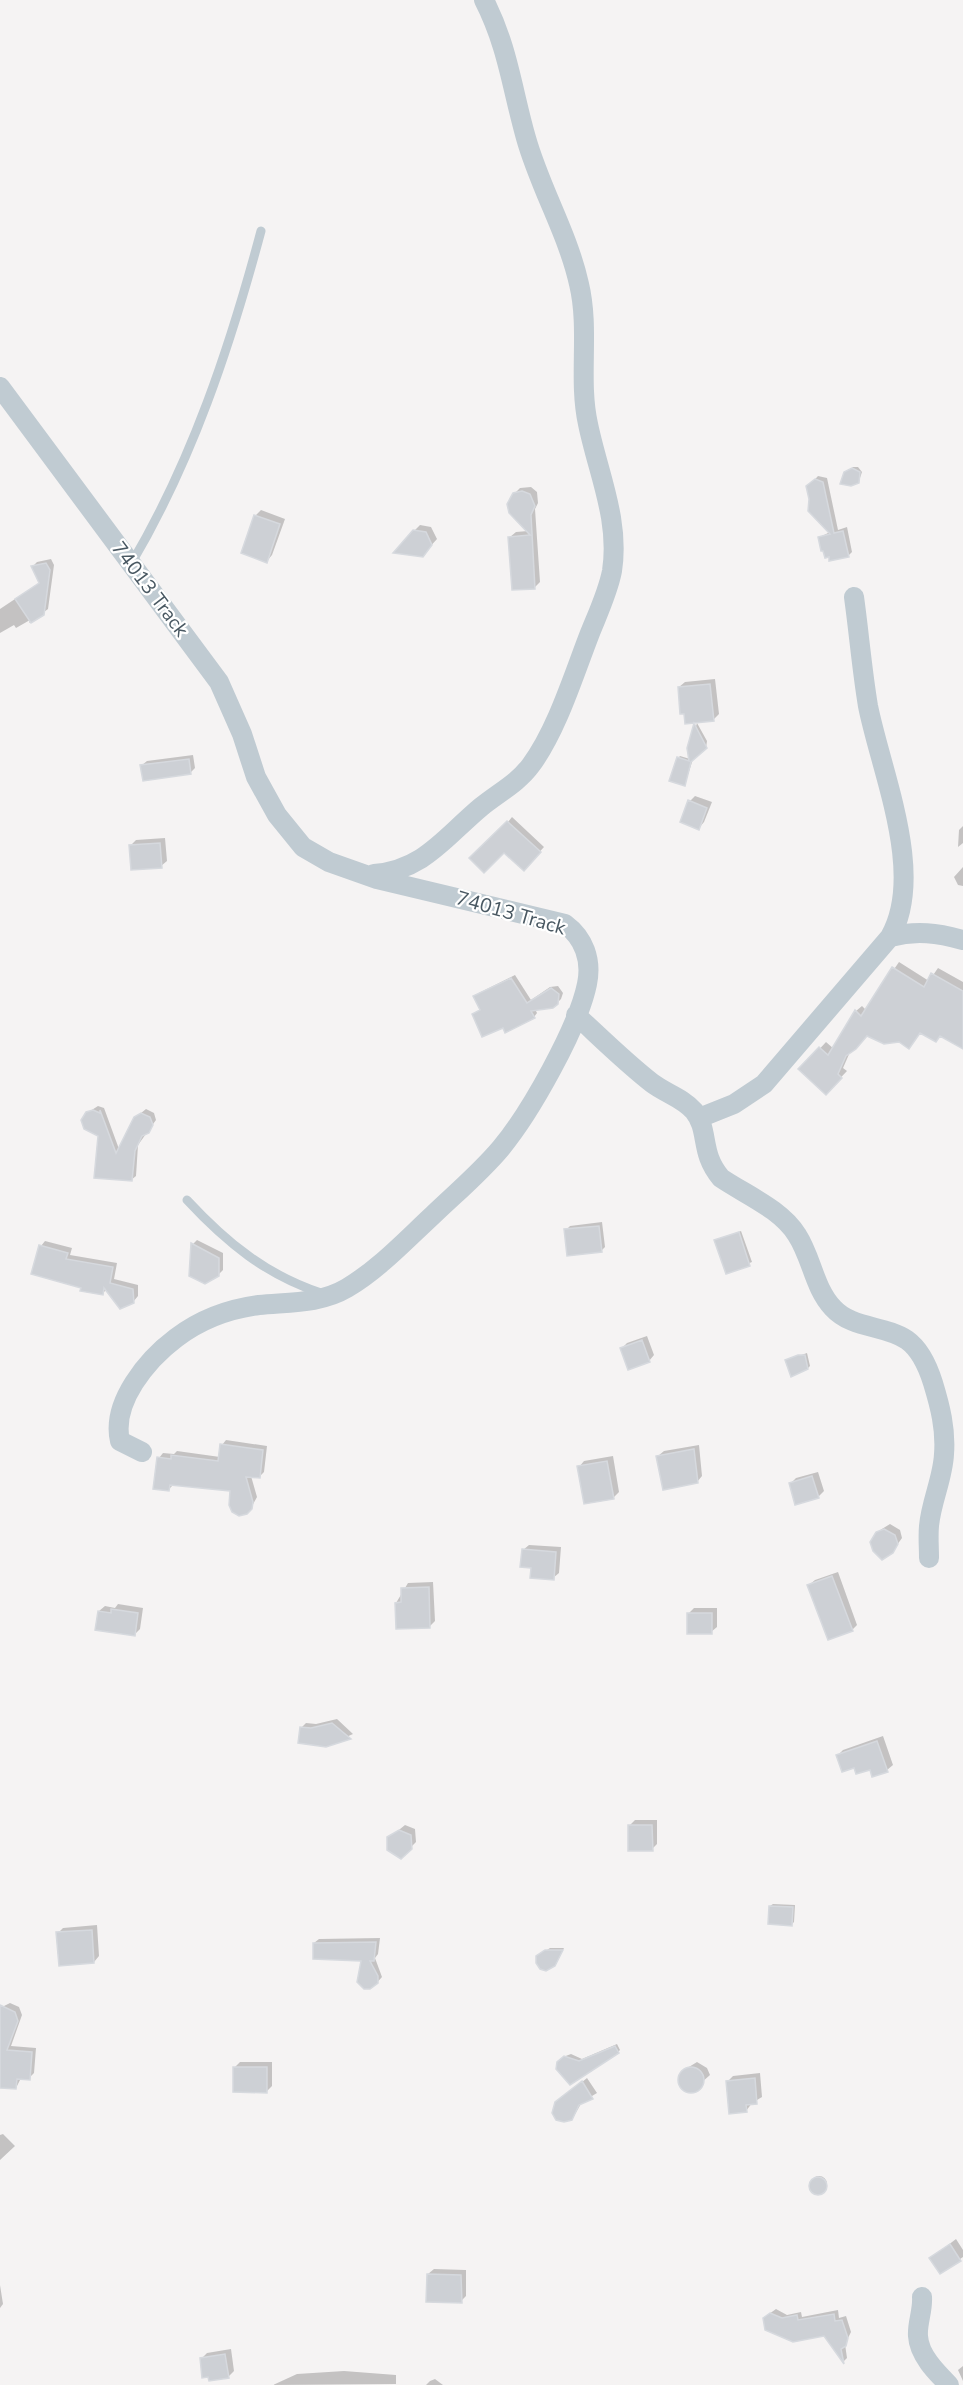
<svg xmlns="http://www.w3.org/2000/svg" width="963" height="2385" viewBox="0 0 963 2385" font-family="'Nunito Sans',sans-serif">
	<style>
		.shadow { fill: #0003 }
		.building { fill: #cdd0d5; stroke: #d6d9de; stroke-width: 1.5 }
		.lines { fill: none; stroke-linecap: round; stroke-linejoin: round }
		.lane { stroke: #c0cbd2; stroke-width: 9 }
		.street { stroke: #c0cbd2; stroke-width: 20 }
		.labels { text-anchor: middle; dominant-baseline: central; stroke-width: 4.5; stroke-linejoin: round; paint-order: stroke }
		.street-label { font-size: 20px; fill: #495862; stroke: #fff }
	</style>
	<rect width="100%" height="100%" fill="#f5f3f3"/>
	<path class="shadow" d="M853,467h5l4,5 -3,9 -14,-8z
		M818,476l9,2 11,52 9,-3 5,25 -4,4 -28,-19 10,-5 -22,-45z
		M531,487l6,5 1,11 -3,6 5,73 -5,5 -25,-50 6,-5 12,-1 -14,-37 6,-6z
		M261,510l24,9 -13,36 -5,6 -12,-45z
		M420,525l11,2 6,12 -9,10 -14,-18z
		M51,559l3,6 -6,44 -19,14 1,-3 -14,8 -2,-3 -14,8v-24l24,-16 7,13 9,-24 -8,-15 5,-5z
		M715,679l4,35 -6,6 -34,-33 6,-5z
		M697,723l10,18 -1,7 -13,11 -8,25 -7,-26 2,-2 10,3 -1,-11z
		M193,755l2,13 -5,5 -48,-8 5,-4z
		M695,796l17,6 -8,20 -5,6 -9,-27z
		M512,817l32,30 -20,22 -21,-41z
		M963,826v17l-5,4 1,-17z
		M165,838l2,23 -6,5 -30,-21 5,-5z
		M963,867v19l-5,-1 -4,-8z
		M899,962l30,19 9,-13 25,14v60l-22,-7 -5,5 -15,-8 -12,15 -10,-6 -31,-7 -18,18 -7,16 4,3 -21,22 -25,-24 25,-27 8,7 22,-38 6,-5 4,4z
		M515,975l16,25 19,-13 8,-1 5,7 -2,6 -4,4 -22,6 2,4 -3,4 -30,10 -30,-13 7,-5 -6,-13 4,-3z
		M98,1106l6,2 15,41 16,-31 11,-9 8,4 2,7 -18,25 -2,31 -5,4 -32,-45 -12,-22z
		M602,1222l3,25 -4,4 -35,-21 4,-4z
		M741,1231l11,31 -25,10 -11,-32z
		M197,1240l26,13v17l-5,5h-27l2,-31z
		M45,1241l27,7 -2,7 47,8 -3,16 24,6v11l-5,6 -26,-13 -4,4 -21,-6 -41,-41z
		M647,1336l7,19 -5,6 -27,-13 5,-5z
		M807,1353l3,13 -2,2 -21,-8z
		M226,1440l41,6 -3,26 -5,5 -8,-1 6,21 -6,11 -19,-18 -58,-6 -5,5 -10,-31 4,-5 11,1 3,-3 43,6 2,-12z
		M699,1445l3,31 -5,6 -39,-26 6,-5z
		M613,1456l6,36 -6,6 -34,-31 5,-6z
		M818,1472l6,19 -6,6 -28,-13 6,-6z
		M890,1524l10,6 2,8 -10,14 -15,-20z
		M529,1545l32,2 -2,26 -6,5 -20,-11 -10,-17z
		M838,1572l19,53 -5,5 -43,-45 6,-5z
		M433,1582l2,39 -5,5 -34,-23 12,-20z
		M118,1604l25,4 -3,21 -6,6 -35,-24 6,-5 10,2z
		M694,1608h23v19l-6,5 -23,-18z
		M337,1719l16,15 -27,12 -24,-19 4,-4 10,1z
		M883,1736l10,29 -6,5 -32,-4 -17,-11 5,-5z
		M635,1820h22v24l-5,5 -23,-23z
		M405,1825l10,4 1,13 -15,15 -12,-19z
		M773,1904l22,1 -1,17 -2,2 -22,-18z
		M97,1925l2,31 -5,6 -36,-29 5,-5z
		M380,1938l-2,16 -3,4 7,19 -9,10 -10,-28 -49,-16 5,-4z
		M550,1948h14l-10,17 -16,-9z
		M10,2003l9,4 3,8 -11,31 25,2 -2,25 -5,5h-8l-5,10 -16,-1v-79z
		M617,2044l3,6 -2,2 -48,31 -7,-26 8,-3 11,5z
		M240,2062h32v24l-5,5 -32,-24z
		M697,2062l10,6 3,7 -18,16 -11,-4 -2,-7 5,-10z
		M760,2073l2,24 -10,6 -6,8 -18,-30 5,-5z
		M587,2078l10,15 -15,9 -8,14 -15,-15z
		M3,2134l12,12 -15,14v-25z
		M811 2184a8 8 0 1 1 16 0a8 8 0 1 1-16 0Z
		M956,2239l7,11v7l-22,15 -10,-14z
		M434,2269l32,1v26l-5,5 -33,-27z
		M0,2285l3,19 -3,4z
		M776,2309l11,6 14,-3 1,5 36,-7 1,8 7,-2 5,16 -6,12 2,14 -4,4 -18,-28 -56,-20z
		M231,2349l3,22 -5,5 -28,-17 6,-6z
		M963,2366v15l-5,-11z
		M344,2371l52,4v9l-123,1 24,-11z
		M435,2379l8,6h-17l4,-4z"/>
	<path class="building" d="M852,468l8,4 -1,11 -8,3 -11,-2 4,-12z
		M815,479l8,3 11,51 9,-2 6,26 -20,4v-4l-4,1 -2,-7h-2l-3,-14 12,-3 -22,-23 1,-12 -3,-13z
		M522,491l8,3 5,12 -4,9 4,74 -23,1 -4,-53 22,-2 -21,-22 -2,-9 6,-11z
		M254,515l26,9 -13,39 -26,-10z
		M413,530l13,2 6,13 -9,12 -30,-4z
		M46,563l4,7 -6,45 -13,8 -16,-24 24,-16 -8,-17z
		M710,684l4,37 -29,3 -1,-10h-4l-2,-27z
		M694,723l13,25 -16,14 -6,24 -16,-5 8,-24 12,4 -2,-13z
		M189,759l2,15 -48,7 -3,-16z
		M688,800l19,8 -8,22 -19,-8z
		M507,821l34,31 -17,19 -20,-18 -20,20 -15,-15z
		M160,843l2,25 -31,2 -2,-25z
		M892,967l32,20 7,-14 32,18v58l-23,-13 -4,6 -16,-9 -11,16 -10,-7 -15,2 -17,-8 -11,13 -10,7 -8,18 4,4 -16,17 -28,-26 21,-22 9,8 27,-45 6,6z
		M511,978l16,25 24,-15 8,6 -1,10 -5,4 -22,3 4,7 -30,15 -2,-5 -21,9 -10,-23 8,-4 -7,-14z
		M93,1110l7,3v-3l16,43 18,-36 7,-4 9,4 3,8 -4,8 -7,3 -7,15 -3,30 -38,-3 4,-42 -14,-7 -3,-9 5,-8z
		M599,1226l3,26 -35,4 -3,-27z
		M739,1232l11,34 -24,8 -12,-34z
		M191,1243l28,15v18l-14,8 -16,-8z
		M39,1245l29,8 -2,6 47,8 -3,16 23,6 1,14 -14,6 -16,-21 -1,7 -23,-4 1,-3 -50,-14z
		M642,1340l8,22 -22,8 -8,-22z
		M798,1355h7l3,14 -17,8 -6,-17z
		M220,1444l43,6 -3,28 -14,-1 7,25 -1,7 -5,5 -8,2 -7,-4 -3,-7 1,-14 -60,-6 -1,6 -16,-2 4,-32 14,2v-4l47,6z
		M694,1449l4,34 -35,7 -7,-34z
		M607,1461l7,38 -30,5 -7,-38z
		M812,1476l7,22 -24,7 -6,-22z
		M884,1529l11,6 3,9 -5,9 -11,7 -9,-9 -3,-9 6,-10z
		M522,1549l34,3 -2,28 -24,-2 1,-10 -11,-1z
		M832,1576l21,55 -25,9 -21,-55z
		M429,1587l1,41 -34,1 -1,-26 6,-1v-14z
		M111,1609l27,4 -3,23 -40,-6 3,-19 13,2z
		M687,1613h25v21h-25z
		M332,1723l19,16 -25,8 -28,-4 2,-16 11,1z
		M877,1741l11,31 -16,5 -2,-7 -14,4 -2,-6 -12,4 -6,-17z
		M628,1825h24l1,26h-25z
		M399,1830l12,5 1,14 -11,10 -14,-9v-13z
		M769,1906l24,1 -1,19 -24,-2z
		M92,1930l2,33 -35,3 -3,-34z
		M376,1942l-2,19h-4l8,15v7l-8,6h-6l-7,-7 4,-21 -48,-2v-16z
		M545,1950h18l-8,16 -9,5 -6,-2 -4,-6v-7z
		M0,2005l15,7 3,9 -11,29 25,2 -2,28 -13,-1 -1,10 -16,-1z
		M615,2046l4,7 -49,32 -14,-16 1,-7 7,-6 15,5z
		M233,2067h34v26l-34,-1z
		M678 2080a13 13 0 1 1 26 0a13 13 0 1 1-26 0Z
		M755,2078l2,26 -11,1 1,7 -18,2 -3,-33z
		M582,2081l11,18 -14,6 -7,15 -8,2 -8,-2 -4,-7 3,-11z
		M809 2186a9 9 0 1 1 18 0a9 9 0 1 1-18 0Z
		M950,2244l11,17 -21,13 -11,-16z
		M427,2274l34,1 1,28 -36,-1z
		M770,2313l12,5 15,-3 1,5 36,-6 1,7 7,-1 6,18 -2,8 -5,3 3,15 -20,-28 -31,6 -28,-12 -2,-12z
		M225,2354l4,24 -20,3 -1,-4 -6,1 -2,-20z"/>
	<g class="lines">
		<path class="lane" d="M131,564c61,-103 99,-217 130,-333
			M187,1200c39,42 79,75 134,93"/>
		<path class="street" d="M0,387l219,295 23,52 14,43 21,38 26,32 26,15 48,17 188,45c19,14 27,36 22,60 -9,44 -57,129 -86,164 -20,24 -45,45 -68,67 -27,25 -54,54 -86,73 -27,16 -58,14 -88,17 -31,4 -58,14 -83,33 -28,21 -65,64 -56,103l22,11
			M854,597c5,36 8,73 14,109 13,66 58,168 22,231
			M374,874c50,-4 71,-37 107,-67 17,-14 37,-24 50,-42 26,-35 43,-91 59,-132 8,-20 18,-41 22,-62 8,-51 -14,-98 -24,-147 -10,-45 2,-94 -9,-140 -11,-50 -39,-96 -53,-146 -14,-49 -18,-91 -42,-138
			M576,1015c25,23 49,47 76,68 13,10 31,15 42,28 16,20 5,41 27,67 25,17 60,31 76,57 15,23 17,53 36,73 19,21 52,17 74,32 14,10 21,27 26,43 7,23 13,46 11,71 -1,24 -13,48 -15,72 -1,10 0,21 0,32
			M699,1118l35,-14 30,-20 126,-147c26,-7 48,-4 73,3
			M922,2297c1,14 -5,26 -4,39 1,19 18,36 31,49"/>
	</g>
	<g class="labels">
		<g class="street-label">
			<text transform="translate(150 589) rotate(53)">74013 Track</text>
			<text transform="translate(511 913) rotate(16)">74013 Track</text>
		</g>
	</g>
</svg>
